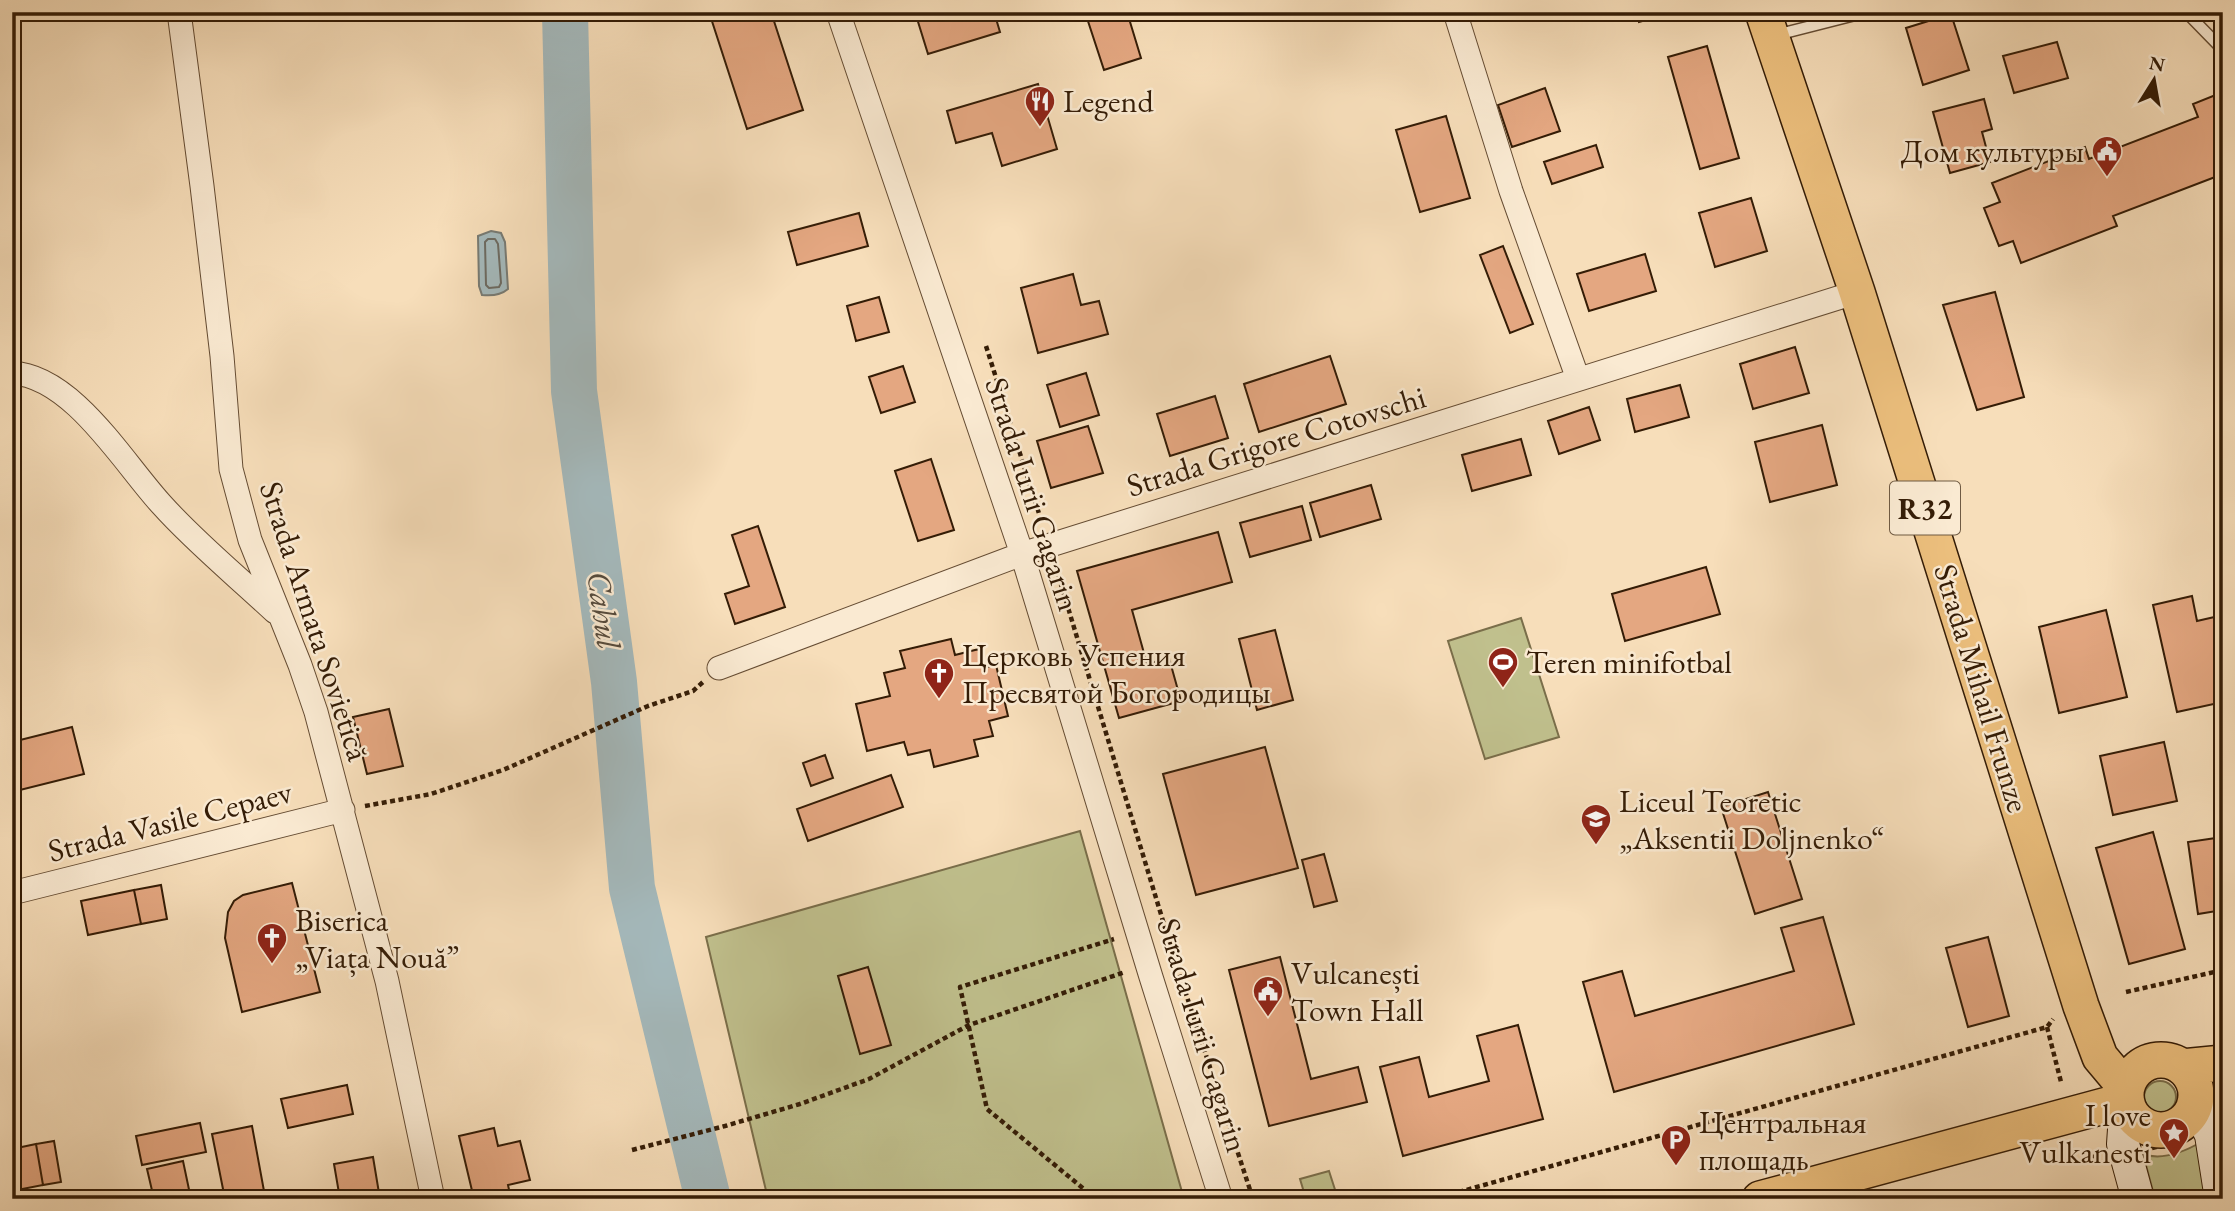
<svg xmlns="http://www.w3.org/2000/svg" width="2235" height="1211" viewBox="0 0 2235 1211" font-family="'EB Garamond',serif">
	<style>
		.green { fill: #c0c08d; stroke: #7a6e4a; stroke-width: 2 }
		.water { fill: #a4b9bc; stroke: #777a73; stroke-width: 2 }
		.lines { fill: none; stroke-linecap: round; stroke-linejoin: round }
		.shore { stroke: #6c6a61; stroke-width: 2 }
		.river { stroke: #a4b9bc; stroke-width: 46 }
		.building { fill: #e4a781; stroke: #341c06; stroke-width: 2 }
		.lane-casing { stroke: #654c33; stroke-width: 13 }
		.street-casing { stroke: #654c33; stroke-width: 25 }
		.secondary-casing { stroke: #341c06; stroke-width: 34 }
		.primary-casing { stroke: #341c06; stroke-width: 38 }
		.path { stroke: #341c06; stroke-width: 4.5; stroke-dasharray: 5 3.5; stroke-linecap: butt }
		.lane { stroke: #faead2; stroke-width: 10 }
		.street { stroke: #faead2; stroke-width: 23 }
		.secondary { stroke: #faead2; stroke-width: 32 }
		.primary { stroke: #ecbf7d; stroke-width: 35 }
		.labels { text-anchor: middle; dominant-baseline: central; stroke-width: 5; stroke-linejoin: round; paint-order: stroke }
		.shield { fill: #faead2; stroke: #6f5a43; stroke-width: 2 }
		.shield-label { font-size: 30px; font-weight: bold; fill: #341c06 }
		.poi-label { font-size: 32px; fill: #341c06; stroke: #faead2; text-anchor: start }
		.street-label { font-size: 32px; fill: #341c06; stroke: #faead2 }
		.water-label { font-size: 33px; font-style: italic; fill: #564b3d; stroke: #faead2 }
	</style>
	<rect width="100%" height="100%" fill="#f7deba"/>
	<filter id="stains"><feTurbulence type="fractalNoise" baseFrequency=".00286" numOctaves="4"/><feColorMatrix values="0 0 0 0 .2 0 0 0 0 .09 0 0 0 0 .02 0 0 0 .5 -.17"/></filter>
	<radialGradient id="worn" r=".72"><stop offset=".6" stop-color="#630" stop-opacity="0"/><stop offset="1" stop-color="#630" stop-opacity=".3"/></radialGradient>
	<path class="green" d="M1521,618l38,119 -74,22 -37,-118z
		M1080,831l104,368h-416l-62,-262z
		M2144 1097a16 16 0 1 1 32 0a16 16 0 1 1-32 0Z
		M2203,1141l2,58h-50l-12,-45c19,7 43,-3 60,-13z
		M1329,1171l9,28h-32l-6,-20z"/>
	<path class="water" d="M491,231l10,2 4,9 3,47c-7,6 -17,7 -26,6l-3,-9 -1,-50z"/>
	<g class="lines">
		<path class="shore" d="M488,239h7l3,5 3,39 -2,4 -10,1 -3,-3 -1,-43z"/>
		<path class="river" d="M565,12l9,379 40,291 18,206 76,311"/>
	</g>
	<path class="building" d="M709,12h62l32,98 -56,19z
		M915,12h79l6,20 -72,22z
		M1085,12h42l14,46 -37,12z
		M1637,12h37l-35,10z
		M1951,14l18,56 -46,15 -17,-57z
		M2057,42l11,36 -54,15 -11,-37z
		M1707,46l32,112 -39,11 -32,-112z
		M1038,84l19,65 -55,17 -10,-33 -36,10 -9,-32z
		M1545,88l15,43 -48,16 -14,-42z
		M2223,92v82l-110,42 4,10 -96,37 -8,-22 -14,5 -15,-38 16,-6 -8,-19 93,-36 4,12 109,-42 -5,-13z
		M1984,99l8,30 -10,3 8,30 -40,11 -17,-61z
		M1446,116l24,82 -50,14 -24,-82z
		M1596,145l7,22 -51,17 -8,-22z
		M1751,198l16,53 -52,16 -16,-54z
		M859,213l9,33 -71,19 -9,-33z
		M1503,246l30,78 -23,9 -30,-78z
		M1645,254l11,37 -67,20 -12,-37z
		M1073,274l8,31 18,-4 9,33 -70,19 -17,-65z
		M1995,292l29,105 -47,13 -34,-105z
		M879,297l10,35 -33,9 -9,-35z
		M1795,347l14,46 -56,16 -13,-45z
		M1330,356l16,48 -87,28 -15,-48z
		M903,366l12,36 -34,11 -12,-36z
		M1086,373l13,42 -39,12 -13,-42z
		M1680,385l9,32 -54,15 -8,-33z
		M1215,396l13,42 -58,18 -13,-42z
		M1589,407l11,33 -41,14 -11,-33z
		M1822,425l15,60 -67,17 -15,-60z
		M1088,426l15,47 -52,15 -14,-47z
		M1521,439l10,36 -59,16 -10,-36z
		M931,459l23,71 -36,11 -23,-70z
		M1371,485l10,34 -61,18 -10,-34z
		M1302,506l9,34 -61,17 -10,-34z
		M758,526l27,81 -50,17 -10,-30 24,-8 -17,-51z
		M1218,532l14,50 -100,28 15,54 22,-6 12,43 -62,17 -42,-147z
		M1706,567l14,47 -95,27 -13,-47z
		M2192,596l5,25 26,-6v87l-46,10 -24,-107z
		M2106,610l21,87 -68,16 -20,-86z
		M1275,630l18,70 -36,10 -18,-71z
		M951,639l4,16 24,-6 4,19 13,-3 12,51 -19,5 4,15 -19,4 4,16 -44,11 -4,-17 -22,5 -4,-13 -37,9 -11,-47 34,-8 -6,-23 21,-5 -5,-17z
		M389,709l14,57 -36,8 -14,-57z
		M72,727l12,47 -72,18v-50z
		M2164,742l13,59 -64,14 -13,-59z
		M1265,747l33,121 -102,27 -33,-121z
		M825,755l8,23 -22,8 -8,-23z
		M891,775l12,32 -95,34 -11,-32z
		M1768,792l34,107 -47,15 -34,-107z
		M2153,832l32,117 -56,15 -33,-116z
		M2223,837v73l-25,4 -10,-72z
		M1324,854l13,47 -23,6 -12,-47z
		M292,883l28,109 -78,20 -17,-74 3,-26 6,-11 9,-6z
		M161,885l6,34 -26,5 -7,-34z
		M134,890l7,34 -53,11 -7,-34z
		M1823,917l31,107 -240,68 -31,-110 39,-11 13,45 159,-45 -13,-43z
		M1988,937l21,79 -41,11 -22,-79z
		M1280,957l31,122 47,-12 9,35 -98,24 -40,-156z
		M868,967l23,78 -31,9 -22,-78z
		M1518,1025l25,94 -140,37 -23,-89 39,-10 10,40 60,-16 -12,-45z
		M347,1085l6,29 -65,14 -7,-29z
		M200,1123l6,29 -64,13 -6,-29z
		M252,1126l12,65 -39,8 -13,-65z
		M494,1128l4,18 22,-5 10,39 -22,5 3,14h-37l-15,-63z
		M54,1141l7,41 -18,3 -7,-41z
		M36,1144l7,41 -31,6v-42z
		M373,1157l7,42h-40l-6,-35z
		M183,1161l8,38h-37l-7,-30z"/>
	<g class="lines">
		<g class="lane-casing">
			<path id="lane" d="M2186,12l37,38
				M1776,35l91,-23"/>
		</g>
		<g class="street-casing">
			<path id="street" d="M179,12l23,174 20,170 9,113 19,71 50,125 16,47 71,269 46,218
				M838,12l184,542 129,423 70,222
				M1455,12l56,179 67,188
				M12,373c61,3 112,91 150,132 34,38 76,72 113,107
				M719,668l303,-114 835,-262
				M12,893l331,-83"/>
		</g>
		<g class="secondary-casing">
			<path id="secondary" d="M2126,1100l-3,44 15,55
				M2196,1103l15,32 10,64"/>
		</g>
		<g class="primary-casing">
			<path id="primary" d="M1763,12l94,280 224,714 19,51 26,31
				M2126 1095a35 35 0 1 1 70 0a35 35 0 1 1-70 0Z
				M2182,1067l41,-4
				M1760,1199l366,-99"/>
		</g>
		<path class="path" d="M986,346l56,177
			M1056,568l117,386 80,245
			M365,806l66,-12 72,-24 145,-64 45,-15 10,-9
			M2126,992l97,-22
			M2047,1027l14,55
			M2152,1148l32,-8
			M632,1150l93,-24 75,-22 69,-25 100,-54 156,-53
			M2082,1154l16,4
			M1096,1199l-109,-90 -27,-122 154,-48
			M1434,1199l613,-172 6,-8"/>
		<use href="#lane" class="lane"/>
		<use href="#street" class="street"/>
		<use href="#secondary" class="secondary"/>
		<use href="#primary" class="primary"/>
	</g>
	<defs>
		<g id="restaurant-pin" transform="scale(1.575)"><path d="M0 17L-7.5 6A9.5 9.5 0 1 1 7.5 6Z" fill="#8f2418" stroke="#faead2"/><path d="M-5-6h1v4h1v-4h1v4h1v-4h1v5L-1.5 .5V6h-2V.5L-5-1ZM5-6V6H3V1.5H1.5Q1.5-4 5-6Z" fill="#fff"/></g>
		<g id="civic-pin" transform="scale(1.575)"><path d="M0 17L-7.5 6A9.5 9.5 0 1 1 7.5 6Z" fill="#8f2418" stroke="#faead2"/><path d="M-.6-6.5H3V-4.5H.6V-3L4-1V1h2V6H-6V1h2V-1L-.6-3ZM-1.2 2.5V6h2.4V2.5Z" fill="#fff"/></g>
		<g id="stadium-pin" transform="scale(1.575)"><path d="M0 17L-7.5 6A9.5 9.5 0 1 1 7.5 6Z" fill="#8f2418" stroke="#faead2"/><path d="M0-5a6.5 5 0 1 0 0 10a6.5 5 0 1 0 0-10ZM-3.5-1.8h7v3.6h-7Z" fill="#fff"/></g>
		<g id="church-pin" transform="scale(1.575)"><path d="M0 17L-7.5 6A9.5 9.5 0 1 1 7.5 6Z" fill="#8f2418" stroke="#faead2"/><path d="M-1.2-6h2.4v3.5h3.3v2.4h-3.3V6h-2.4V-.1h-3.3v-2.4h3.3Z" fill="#fff"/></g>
		<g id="school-pin" transform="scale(1.575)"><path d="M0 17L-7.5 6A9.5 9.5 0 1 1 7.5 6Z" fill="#8f2418" stroke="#faead2"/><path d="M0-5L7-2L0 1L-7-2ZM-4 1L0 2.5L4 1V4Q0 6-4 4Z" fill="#fff"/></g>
		<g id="sight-pin" transform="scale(1.575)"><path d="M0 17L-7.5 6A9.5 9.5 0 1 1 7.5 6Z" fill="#8f2418" stroke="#faead2"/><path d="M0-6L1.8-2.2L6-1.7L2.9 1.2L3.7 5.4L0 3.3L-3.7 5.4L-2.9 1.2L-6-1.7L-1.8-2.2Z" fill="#fff"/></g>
		<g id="parking-pin" transform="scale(1.575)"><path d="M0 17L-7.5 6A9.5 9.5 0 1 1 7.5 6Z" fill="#8f2418" stroke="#faead2"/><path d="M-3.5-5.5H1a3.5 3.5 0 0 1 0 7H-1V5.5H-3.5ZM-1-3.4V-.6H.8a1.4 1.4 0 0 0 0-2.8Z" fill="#fff"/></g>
	</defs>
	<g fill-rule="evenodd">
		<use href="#restaurant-pin" x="1040" y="101"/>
		<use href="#civic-pin" x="2107" y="151"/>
		<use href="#stadium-pin" x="1503" y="662"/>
		<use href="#church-pin" x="939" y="673"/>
		<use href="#school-pin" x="1596" y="819"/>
		<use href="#church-pin" x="272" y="938"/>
		<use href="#civic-pin" x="1268" y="991"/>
		<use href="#sight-pin" x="2174" y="1133"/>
		<use href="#parking-pin" x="1676" y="1140"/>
	</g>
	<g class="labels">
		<rect class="shield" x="1890" y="481.5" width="70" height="53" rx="5"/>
		<g class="shield-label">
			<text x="1925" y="508">R32</text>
		</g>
		<g class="poi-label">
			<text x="1063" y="101">Legend</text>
			<text x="2084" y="151" text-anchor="end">Дом культуры</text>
			<text x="962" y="655">Церковь Успения<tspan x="962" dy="37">Пресвятой Богородицы</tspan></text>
			<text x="1526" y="662">Teren minifotbal</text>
			<text x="1619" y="801">Liceul Teoretic<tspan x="1619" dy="37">„Aksentii Doljnenko“</tspan></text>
			<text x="295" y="920">Biserica<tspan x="295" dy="37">„Viața Nouă”</tspan></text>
			<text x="1291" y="973">Vulcanești<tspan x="1291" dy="37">Town Hall</tspan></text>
			<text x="2151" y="1115" text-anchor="end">I love<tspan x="2151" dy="37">Vulkanesti</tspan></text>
			<text x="1699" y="1122">Центральная<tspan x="1699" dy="37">площадь</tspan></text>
		</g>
		<g class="street-label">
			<text transform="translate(1276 441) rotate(-17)">Strada Grigore Cotovschi</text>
			<text transform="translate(1033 494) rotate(72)">Strada Iurii Gagarin</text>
			<text transform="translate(315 621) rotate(72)">Strada Armata Sovietică</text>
			<text transform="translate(1982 688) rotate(73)">Strada Mihail Frunze</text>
			<text transform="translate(170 821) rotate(-14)">Strada Vasile Cepaev</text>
			<text transform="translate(1203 1035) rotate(73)">Strada Iurii Gagarin</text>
		</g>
		<g class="water-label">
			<text transform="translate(604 610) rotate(82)">Cahul</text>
		</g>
	</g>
	<rect width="2235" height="1211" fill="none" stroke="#f7deba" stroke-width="42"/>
	<rect x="14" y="14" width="2207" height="1183" fill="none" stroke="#341c06" stroke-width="3.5"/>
	<rect x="21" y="21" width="2193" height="1169" fill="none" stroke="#341c06" stroke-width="2"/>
	<g transform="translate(2154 80) rotate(11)" stroke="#faead2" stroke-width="5" paint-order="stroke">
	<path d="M0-5L12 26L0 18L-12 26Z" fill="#341c06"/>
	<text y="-10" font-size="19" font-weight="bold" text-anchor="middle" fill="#341c06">N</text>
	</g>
	<rect width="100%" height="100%" filter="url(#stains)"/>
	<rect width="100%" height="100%" fill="url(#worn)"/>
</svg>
